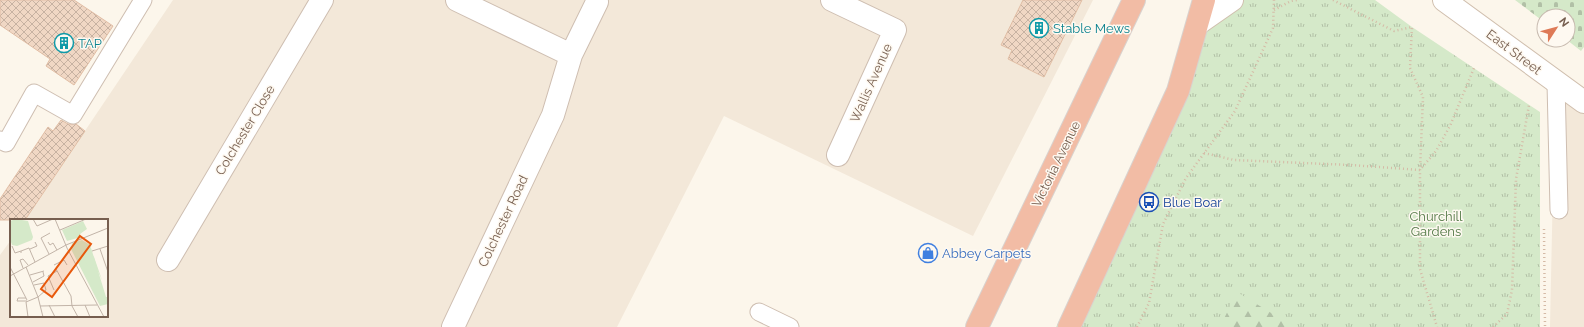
<svg xmlns="http://www.w3.org/2000/svg" width="1584" height="327" viewBox="0 0 1584 327" font-family="Raleway,sans-serif">
	<style>
		.residential { fill: #f3e8d9 }
		.grass { fill: url(#grass-tufts) }
		.forest { fill: url(#forest-firs) }
		.cemetery { fill: url(#cemetery-stones) }
		.building { fill: url(#building-cross-hatch); stroke: #e1bea5 }
		.lines { fill: none; stroke-linecap: round; stroke-linejoin: round }
		.lane-casing { stroke: #cebeb1; stroke-width: 19 }
		.street-casing { stroke: #cebeb1; stroke-width: 24 }
		.secondary-casing { stroke: #d0bfae; stroke-width: 24 }
		.highway-casing { stroke: #d9d2ce; stroke-width: 24 }
		.path { stroke: #d5baa6; stroke-width: 2.5; stroke-dasharray: 1 3; stroke-linecap: butt }
		.lane { stroke: #fff; stroke-width: 17 }
		.street { stroke: #fff; stroke-width: 22 }
		.secondary { stroke: #fff; stroke-width: 22 }
		.highway { stroke: #f2bca5; stroke-width: 22 }
		.labels { text-anchor: middle; dominant-baseline: central; stroke-width: 3; stroke-linejoin: round; paint-order: stroke }
		.culture-label { font-size: 13px; fill: #0d838f; stroke: #fef9f1; text-anchor: start }
		.street-label { font-size: 13px; fill: #765e4f; stroke: #fef9f1 }
		.transit-label { font-size: 13px; fill: #164399; stroke: #fef9f1; text-anchor: start }
		.park-label { font-size: 13px; fill: #547a47; stroke: #fef9f1 }
		.shop-label { font-size: 13px; fill: #366cbe; stroke: #fef9f1; text-anchor: start }
		.inset-road { fill: none; stroke: #c2b4a8; stroke-width: 1 }
		.view { fill: #e8590c; fill-opacity: 0.15; stroke: #e8590c; stroke-width: 2 }
		.inset-edge { fill: none; stroke: #765e4f; stroke-width: 2 }
	</style>
	<defs>
		<pattern id="grass-tufts" width="24" height="20" patternUnits="userSpaceOnUse"><rect width="24" height="20" fill="#d5e9c9"/><path d="M3 7l-1-3M5 7V3M7 7l1-3M15 17l-1-3M17 17v-4M19 17l1-3" fill="none" stroke="#b1c0a6"/></pattern>
		<pattern id="forest-firs" width="22" height="20" patternUnits="userSpaceOnUse"><rect width="22" height="20" fill="#d5e9c9"/><path d="M5 1l3.5 6h-7zM16 11l3.5 6h-7z" fill="#b1c0a6"/></pattern>
		<pattern id="cemetery-stones" width="16" height="16" patternUnits="userSpaceOnUse"><rect width="16" height="16" fill="#d5e9c9"/><path d="M2 7V4a2 2 0 0 1 4 0v3zM10 15v-3a2 2 0 0 1 4 0v3z" fill="#b1c0a6"/></pattern>
		<pattern id="building-cross-hatch" width="8" height="8" patternUnits="userSpaceOnUse"><rect width="8" height="8" fill="#f0d7c4"/><path d="M0 0l8 8M0 8l8-8" fill="none" stroke="#c7b2a2"/></pattern>
	</defs>
	<rect width="100%" height="100%" fill="#fcf6eb"/>
	<path class="residential" d="M173,0h920l-120,236 -249,-120 -107,211h-617v-72l11,-15v76h96v-96h-82z
		M1555,89l29,20v218h-34z"/>
	<path class="grass" d="M1244,0h131l37,27 128,85v215h-484l122,-236 21,-68z"/>
	<path class="forest" d="M1237,292l57,35h-74z"/>
	<path class="cemetery" d="M1515,0h69v47l-3,4 -14,-11 1,-24h-24v6z"/>
	<path class="building" d="M0,0h74l39,26 -39,59 -28,-19 4,-7 -50,-34z
		M1023,0h59l-38,77 -36,-18 4,-9 -11,-5z
		M61,120l7,4h8l9,7 -60,89h-25v-21l48,-72 5,4z"/>
	<g class="lines">
		<g class="lane-casing">
			<path id="lane" d="M1556,83l3,127
				M0,140l6,3 28,-50 39,22 70,-115
				M759,312l31,15"/>
		</g>
		<g class="street-casing">
			<path id="street" d="M457,0l114,55
				M832,0l63,30 -57,125
				M168,260l154,-260
				M453,327l100,-212 18,-60 26,-53"/>
		</g>
		<g class="secondary-casing">
			<path id="secondary" d="M1444,0l140,102
				M1199,23l33,-23"/>
		</g>
		<g class="highway-casing">
			<path id="highway" d="M977,327l157,-327
				M1069,327l109,-236 26,-91"/>
		</g>
		<path class="path" d="M1333,0l61,31 18,-4 -2,41 13,29 -3,73v99l17,58
			M1274,10l17,-9 6,-1
			M1204,153l30,7 117,5 69,5 16,-19 14,-25 24,-58
			M1544,229l1,98
			M1137,327l12,-24 14,-79 23,-46 49,-67 38,-83 1,-28
			M1493,327l14,-13 5,-24 4,-111 13,-74"/>
		<use href="#lane" class="lane"/>
		<use href="#street" class="street"/>
		<use href="#secondary" class="secondary"/>
		<use href="#highway" class="highway"/>
	</g>
	<defs>
		<g id="building-ring" transform="scale(1)"><circle r="9.5" fill="#fef9f1" stroke="#0f9aa8" stroke-width="1.5"/><path d="M-4-6H4V6H1V3H-1V6H-4ZM-2.5-4.3h1.7v1.8h-1.7ZM.8-4.3h1.7v1.8H.8ZM-2.5-1h1.7V.8h-1.7ZM.8-1h1.7V.8H.8Z" fill="#0f9aa8"/></g>
		<g id="bus-ring" transform="scale(1)"><circle r="9.5" fill="#fef9f1" stroke="#1a4fb4" stroke-width="1.5"/><path d="M-5-6H5V4H4V6H2V4H-2V6H-4V4H-5ZM-3.5-4V0h7V-4ZM-3.5 1.2v1.5H-2V1.2ZM2 1.2v1.5H3.5V1.2Z" fill="#1a4fb4"/></g>
		<g id="shop-ring" transform="scale(1)"><circle r="9.5" fill="#fef9f1" stroke="#3f7fe0" stroke-width="1.5"/><path d="M-5-2.5h2.3a2.7 3.5 0 0 1 5.4 0H5L5.5 6h-11ZM-1.5-2.5h3a1.5 2.3 0 0 0-3 0Z" fill="#3f7fe0"/></g>
	</defs>
	<g fill-rule="evenodd">
		<use href="#building-ring" x="1039" y="28"/>
		<use href="#building-ring" x="64" y="43"/>
		<use href="#bus-ring" x="1149" y="202"/>
		<use href="#shop-ring" x="928" y="253"/>
	</g>
	<g class="labels">
		<g class="culture-label">
			<text x="1053" y="28">Stable Mews</text>
			<text x="78" y="43">TAP</text>
		</g>
		<g class="street-label">
			<text transform="translate(1514 52) rotate(37)">East Street</text>
			<text transform="translate(871 83) rotate(-66)">Wallis Avenue</text>
			<text transform="translate(245 130) rotate(-59)">Colchester Close</text>
			<text transform="translate(1056 164) rotate(-64)">Victoria Avenue</text>
			<text transform="translate(503 221) rotate(-65)">Colchester Road</text>
		</g>
		<g class="transit-label">
			<text x="1163" y="202">Blue Boar</text>
		</g>
		<g class="park-label">
			<text x="1436" y="216">Churchill<tspan x="1436" dy="15">Gardens</tspan></text>
		</g>
		<g class="shop-label">
			<text x="942" y="253">Abbey Carpets</text>
		</g>
	</g>
	<g transform="translate(10 219)">
		<rect width="98" height="98" fill="#fcf6eb"/>
		<path d="M72,21l8,5 2,6 14,46h2v7l-8,2 -29,-57 1,-6z" fill="#d5e9c9"/>
		<path d="M79,32l5,6 8,23 -8,-17 -5,6 -8,-15z" fill="#d5e9c9"/>
		<path d="M73,2l4,8 -7,5 1,3 -14,4 -5,-11z" fill="#d5e9c9"/>
		<path d="M6,0l12,2 5,16 -1,3 -15,6 -5,-1 -2,-6v-18z" fill="#d5e9c9"/>
		<path class="inset-road" d="M23,0l4,7 16,-7M45,0l12,29 37,69M50,11l26,-11M38,23l2,3 3,-2 4,7M2,27l3,7 6,-2M20,30l7,-3 -2,-4M90,30l8,23M82,32l16,-5M11,34v-2l8,-3 6,14M39,35l-8,-16 9,-5M44,46l10,-5 3,5M0,48l17,33M16,48l12,30 -12,5 2,15M13,49l-3,-8 3,-1 5,6M46,50l15,27 1,10 6,11M20,56l14,-4M0,57l56,-31 42,-17M23,63l11,-6 -1,-4M24,66l10,-2 2,7 -8,7 5,20M44,71l-6,-14 9,-5M16,79h-8l-1,3h10M39,86l6,12M75,86l5,12M30,87l57,-1"/>
		<path class="view" d="M70,17l11,8 -39,53 -11,-8z"/>
		<rect width="98" height="98" class="inset-edge"/>
	</g>
	<g transform="translate(1556 28) rotate(54)"><circle r="19" fill="#fef9f1" stroke="#c8bbb0"/>
	<path d="M0-3L7 15L0 10L-7 15Z" fill="#de7a57"/>
	<text y="-6" font-size="11" font-weight="bold" text-anchor="middle" fill="#765e4f">N</text>
	</g>
</svg>
